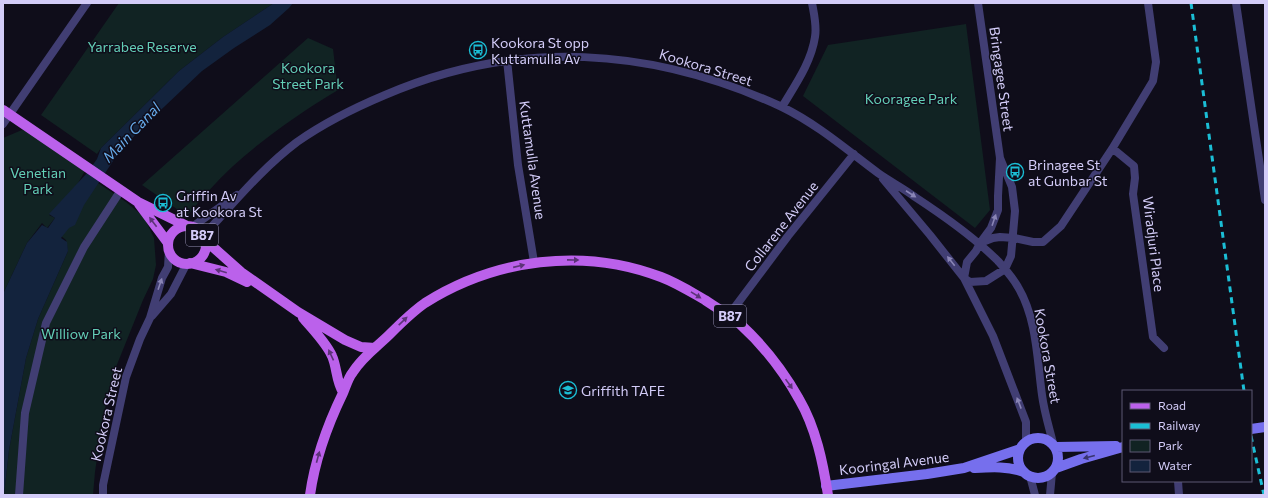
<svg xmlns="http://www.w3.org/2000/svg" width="1268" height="498" viewBox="0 0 1268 498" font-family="Commissioner,sans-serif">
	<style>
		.green { fill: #112323 }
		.water { fill: #13233d }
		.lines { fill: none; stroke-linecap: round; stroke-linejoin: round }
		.street { stroke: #413e73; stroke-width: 8 }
		.secondary { stroke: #766fed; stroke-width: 10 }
		.primary { stroke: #bb61eb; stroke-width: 10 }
		.rail { stroke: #1bbed5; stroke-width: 3; stroke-dasharray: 6 5; stroke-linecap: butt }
		.oneway { fill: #8a85b6 }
		.oneway2 { fill: #5c3378 }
		.oneway3 { fill: #38346e }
		.labels { text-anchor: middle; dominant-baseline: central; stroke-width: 3; stroke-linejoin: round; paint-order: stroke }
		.shield { fill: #0f0d1a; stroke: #9893b5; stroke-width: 1 }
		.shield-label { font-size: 13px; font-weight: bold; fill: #d3ccf8 }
		.poi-label { font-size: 14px; fill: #d3ccf8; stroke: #0f0d1a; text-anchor: start }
		.park-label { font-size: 14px; fill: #63ceb6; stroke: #0f0d1a }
		.street-label { font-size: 14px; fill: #d3ccf8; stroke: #0f0d1a }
		.water-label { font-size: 15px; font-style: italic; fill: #67abeb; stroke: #0f0d1a }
	</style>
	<rect width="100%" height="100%" fill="#0f0d1a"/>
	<path class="green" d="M119,3h155l-51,34 -44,34 -78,77 -4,6 -56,-39z
		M966,24l24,186 -15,18 -172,-132 25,-51z
		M308,38l25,11 5,41c-38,23 -73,47 -106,77 -16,15 -31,32 -45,49l-45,-31z
		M22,130l6,2 57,39 -15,26 -21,18 6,3 -8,10 -5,-5 -15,20 -24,51v-156z
		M98,183l28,19 18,15 10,21 2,27 -3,14 -10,21 -27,67 -13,49 -8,56 -2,23h-89l5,-45 17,-92 12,-39 30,-68 -2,-11 -5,-4z"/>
	<path class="water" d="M274,3h19l-4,5 -19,17 -36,23 -32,23 -56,53 -27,28 -35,53 -9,20 -6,3 -8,10 6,4 1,9 -30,68 -12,39 -17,92 -5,45h-1v-201l24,-51 15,-18 6,3 7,-10 -6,-4 38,-41 10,-14 4,-11 78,-77 44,-34z"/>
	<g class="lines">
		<path class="street" d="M978,3l22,155 -2,38v14l-7,18 -11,15 -4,8 -9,11 -3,16 6,4 16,-1 19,-12 6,-13 4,-45 -3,-24 -12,-29
			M1236,3l29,197
			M507,60l11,105 16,97
			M782,107c13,-22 29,-44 33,-70 2,-11 -1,-23 -3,-34
			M3,124l84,-121
			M1112,149l5,3 17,14 1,12 -2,16 20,143 11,11
			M883,179l47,56 34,43 29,58 33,86v19
			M192,227l45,-32
			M203,236c30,-32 58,-67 94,-94 27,-19 57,-34 88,-47 132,-57 267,-48 397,12 35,17 65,43 96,66 11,8 25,15 37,24 29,19 58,39 83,64 7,8 15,17 20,26 19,32 19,72 24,108 2,16 7,32 11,48
			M980,243l13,-5 7,-1 14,1 19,4h10l18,-16 51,-77 41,-68 3,-19 -8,-59
			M729,315l59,-79 66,-82
			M152,316l19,-22 16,-31
			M1030,476l5,19
			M1178,481l1,14
			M19,495l6,-82 21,-90 38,-76 37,-57
			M103,495v-10l23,-108 14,-38 10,-21 12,-40 6,-11 1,-17
			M1050,495l2,-22"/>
		<path class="secondary" d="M1251,429l14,-2
			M1018 458a20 20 0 1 1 40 0a20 20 0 1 1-40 0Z
			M1056,447l60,-1
			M974,468c18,-1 34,-2 50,4
			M1056,468l25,-9 42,-12
			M826,486l101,-12 37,-6 56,-19"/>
		<path class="primary" d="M3,110l135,92 49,24
			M139,204l29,39
			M168 245a19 19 0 1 1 38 0a19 19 0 1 1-38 0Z
			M205,240l36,32 57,40 47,28 16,7 14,1
			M190,263l36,9 21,10
			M303,318c9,10 24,26 29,38 5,11 4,25 11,36
			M310,495c5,-36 17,-69 33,-102 3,-7 5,-15 10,-21 9,-15 25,-26 37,-38 11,-11 22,-22 35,-31 70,-44 158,-56 236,-26 16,6 30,15 44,23 12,8 24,15 35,24 23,21 44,48 59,75 17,29 24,64 29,96"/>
		<path class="rail" d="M1191,3l53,388
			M1251,436l13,59"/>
	</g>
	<defs><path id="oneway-solid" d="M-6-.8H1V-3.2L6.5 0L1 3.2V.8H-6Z"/></defs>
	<g class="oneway">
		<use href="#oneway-solid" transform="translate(911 194) rotate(33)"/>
		<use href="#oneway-solid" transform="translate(994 220) rotate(-71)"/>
		<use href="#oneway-solid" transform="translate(951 261) rotate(-128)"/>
		<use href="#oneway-solid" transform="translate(160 284) rotate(-71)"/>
		<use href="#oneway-solid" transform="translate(1019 403) rotate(-111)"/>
	</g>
	<g class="oneway2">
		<use href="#oneway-solid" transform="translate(153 222) rotate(-127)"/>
		<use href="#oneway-solid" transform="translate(573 260) rotate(1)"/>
		<use href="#oneway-solid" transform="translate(519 266) rotate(-13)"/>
		<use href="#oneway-solid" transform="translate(221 271) rotate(-164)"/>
		<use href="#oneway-solid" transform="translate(696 295) rotate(32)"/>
		<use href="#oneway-solid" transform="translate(403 321) rotate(-44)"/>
		<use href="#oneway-solid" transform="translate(331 355) rotate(-115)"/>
		<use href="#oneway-solid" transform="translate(789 384) rotate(55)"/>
		<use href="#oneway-solid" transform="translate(318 457) rotate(-75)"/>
	</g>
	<use class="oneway3" href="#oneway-solid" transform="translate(1089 457) rotate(166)"/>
	<defs>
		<g id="bus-ring" transform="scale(0.9)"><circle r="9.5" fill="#0f0d1a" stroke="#1bbed5" stroke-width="1.5"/><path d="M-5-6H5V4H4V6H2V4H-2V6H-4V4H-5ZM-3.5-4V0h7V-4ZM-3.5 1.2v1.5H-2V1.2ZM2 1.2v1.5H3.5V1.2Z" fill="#1bbed5"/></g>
		<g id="university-ring" transform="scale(0.9)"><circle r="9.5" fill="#0f0d1a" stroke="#1bbed5" stroke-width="1.5"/><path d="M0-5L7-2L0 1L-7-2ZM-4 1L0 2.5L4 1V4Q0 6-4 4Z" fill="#1bbed5"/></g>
	</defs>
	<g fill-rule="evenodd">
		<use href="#bus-ring" x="478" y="50"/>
		<use href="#bus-ring" x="1015" y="172"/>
		<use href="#bus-ring" x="163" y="203"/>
		<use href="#university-ring" x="568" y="390"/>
	</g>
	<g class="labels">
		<g class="shield">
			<rect x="186" y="224" width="32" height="22" rx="3"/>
			<rect x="714" y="305" width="32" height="22" rx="3"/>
		</g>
		<g class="shield-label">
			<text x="202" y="235">B87</text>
			<text x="730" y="316">B87</text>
		</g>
		<g class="poi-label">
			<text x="491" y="42">Kookora St opp<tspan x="491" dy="16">Kuttamulla Av</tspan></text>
			<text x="1028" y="164">Brinagee St<tspan x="1028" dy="16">at Gunbar St</tspan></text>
			<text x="176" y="195">Griffin Av<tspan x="176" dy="16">at Kookora St</tspan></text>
			<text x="581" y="390">Griffith TAFE</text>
		</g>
		<g class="park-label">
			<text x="142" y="46">Yarrabee Reserve</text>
			<text x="308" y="67">Kookora<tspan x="308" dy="16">Street Park</tspan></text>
			<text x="911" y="98">Kooragee Park</text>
			<text x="38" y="172">Venetian<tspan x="38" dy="16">Park</tspan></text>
			<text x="81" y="333">Williow Park</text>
		</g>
		<g class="street-label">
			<text transform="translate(706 67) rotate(17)">Kookora Street</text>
			<text transform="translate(1002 79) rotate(82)">Bringagee Street</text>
			<text transform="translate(533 160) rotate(82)">Kuttamulla Avenue</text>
			<text transform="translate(781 226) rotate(-52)">Collarene Avenue</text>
			<text transform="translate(1154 244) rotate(83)">Wiradjuri Place</text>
			<text transform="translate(1048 356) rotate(80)">Kookora Street</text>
			<text transform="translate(106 414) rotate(-77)">Kookora Street</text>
			<text transform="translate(894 463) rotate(-7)">Kooringal Avenue</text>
		</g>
		<g class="water-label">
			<text transform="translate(131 132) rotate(-46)">Main Canal</text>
		</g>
	</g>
	<rect width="1268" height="498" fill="none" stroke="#d3ccf8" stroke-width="8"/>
	<rect x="1122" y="390" width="130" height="92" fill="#0f0d1a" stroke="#5d5973"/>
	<rect x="1130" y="403" width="20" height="6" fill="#bb61eb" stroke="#5d5973"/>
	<text x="1158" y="410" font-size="12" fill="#d3ccf8">Road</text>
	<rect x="1130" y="423" width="20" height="6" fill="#1bbed5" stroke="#5d5973"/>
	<text x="1158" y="430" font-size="12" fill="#d3ccf8">Railway</text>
	<rect x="1130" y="440" width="20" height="12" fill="#112323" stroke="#5d5973"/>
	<text x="1158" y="450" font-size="12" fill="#d3ccf8">Park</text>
	<rect x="1130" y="460" width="20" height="12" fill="#13233d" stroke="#5d5973"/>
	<text x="1158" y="470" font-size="12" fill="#d3ccf8">Water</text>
</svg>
